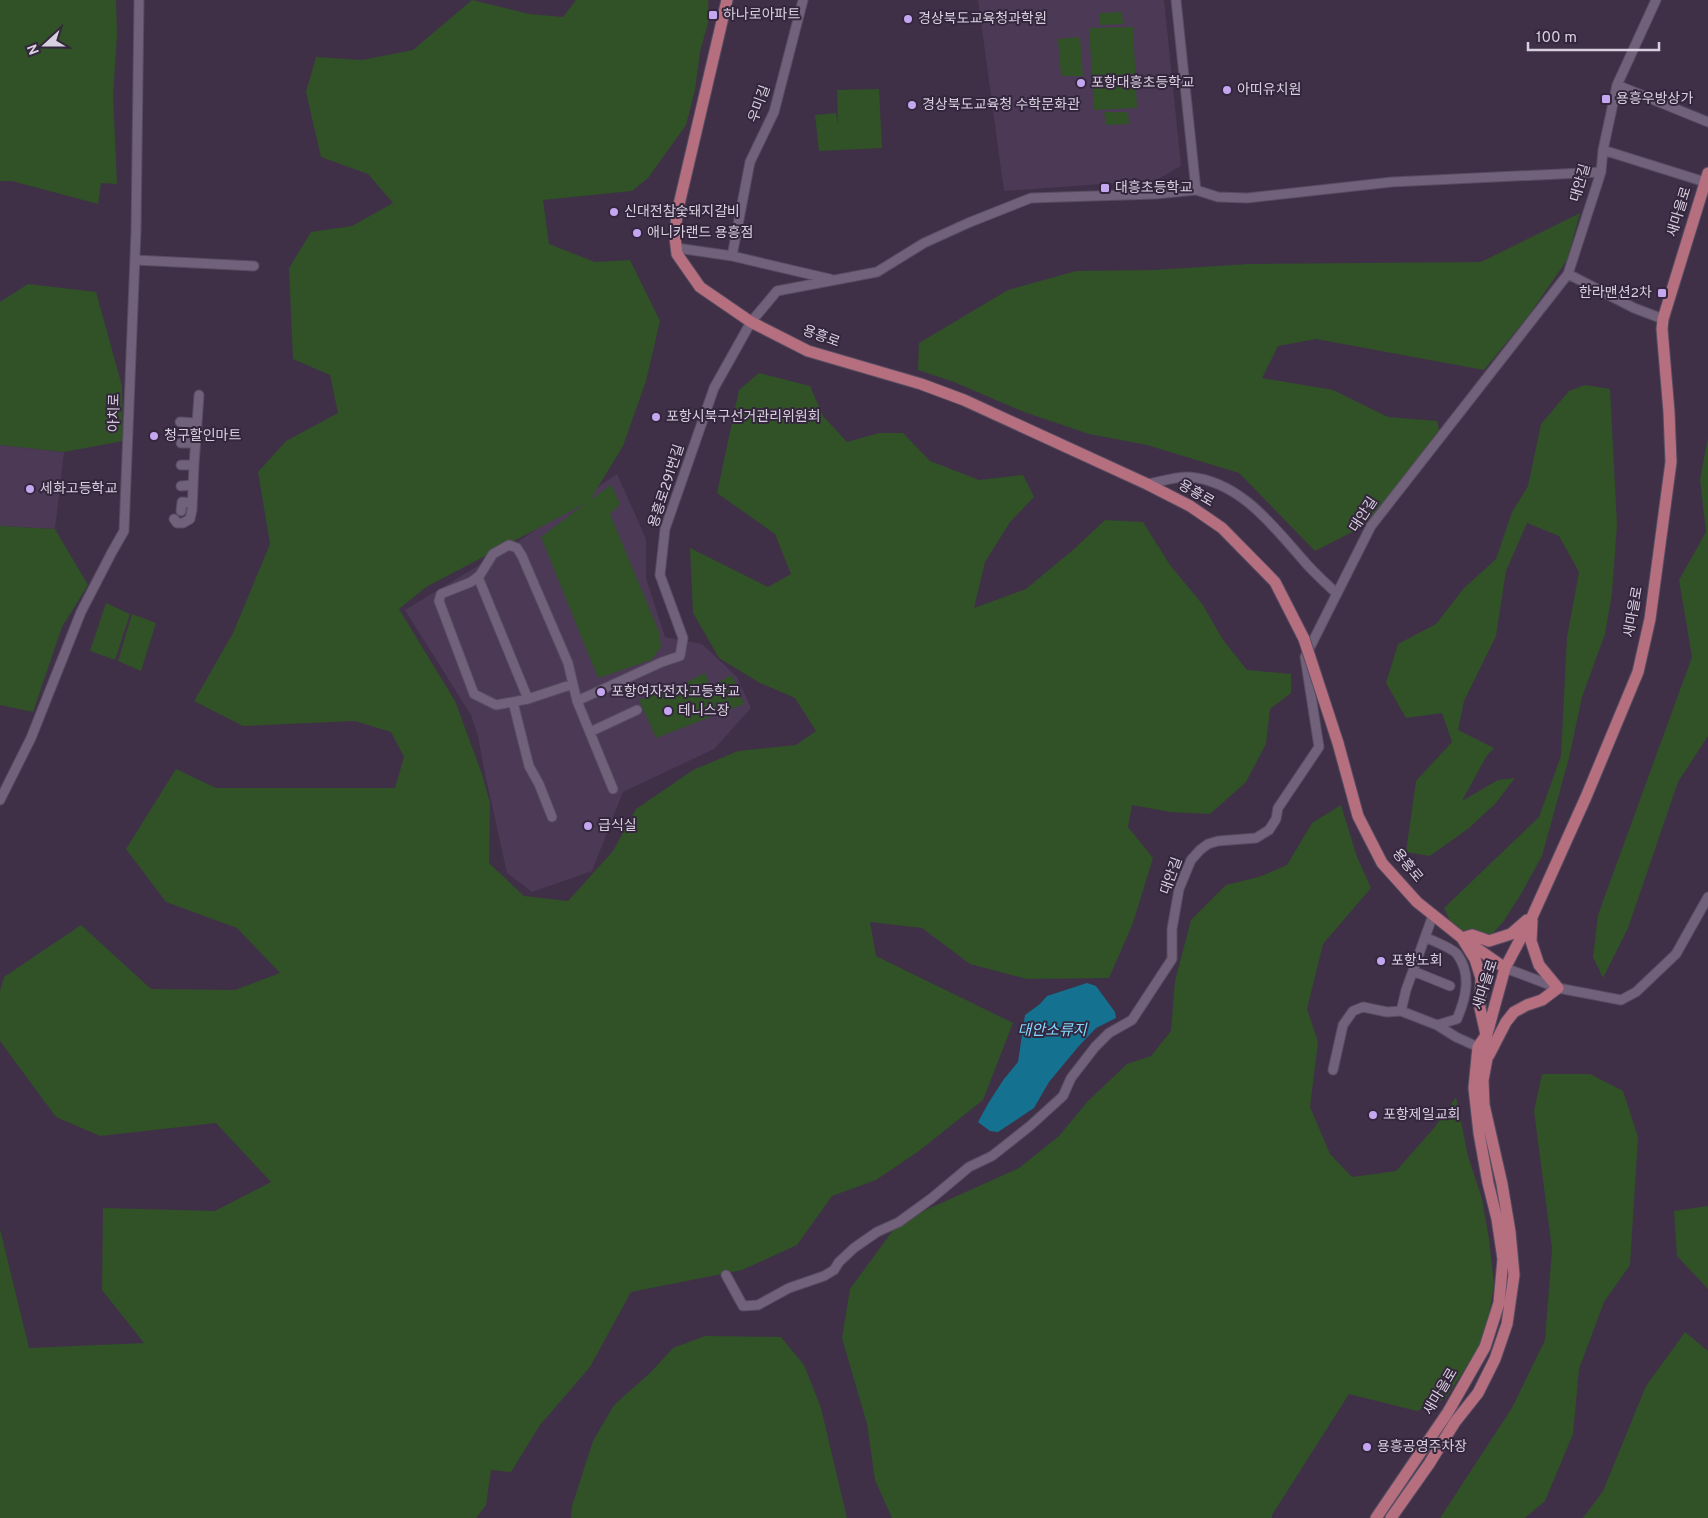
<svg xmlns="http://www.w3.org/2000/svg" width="1708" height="1518" viewBox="0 0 1708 1518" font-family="Overpass,'Noto Sans KR',sans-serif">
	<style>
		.built { fill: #4b3956 }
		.green { fill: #315127 }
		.water { fill: #14718f }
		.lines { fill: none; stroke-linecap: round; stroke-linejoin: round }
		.minor-casing { stroke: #574c60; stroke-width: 11 }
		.major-casing { stroke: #574c60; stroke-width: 13 }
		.minor { stroke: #71617b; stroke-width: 9 }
		.major { stroke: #b66f7f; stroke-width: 11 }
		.major-bridge-casing { stroke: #574c60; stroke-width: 13; stroke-linecap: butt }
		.major-bridge { stroke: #b66f7f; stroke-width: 11 }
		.poi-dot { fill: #c5a6f0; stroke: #34263d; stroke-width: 2 }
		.labels { text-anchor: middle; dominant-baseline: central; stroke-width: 4; stroke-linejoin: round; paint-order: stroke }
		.poi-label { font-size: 14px; fill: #d9d0df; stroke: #34263d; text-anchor: start }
		.street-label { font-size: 14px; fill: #d9d0df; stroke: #34263d }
		.water-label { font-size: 15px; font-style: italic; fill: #82d9fd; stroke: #34263d }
	</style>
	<rect width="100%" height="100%" fill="#3f3048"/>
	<path class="built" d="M978,0h186l17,166 -25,14 -152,11z
		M0,445l64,7 -9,77 -55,-3z
		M617,474l29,65v39l19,59 37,7 35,33 14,31 -37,41 -91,43 -31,79 -60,21 -25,-19 -23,-104 -6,-33 -7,-21 -66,-105 114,-69z"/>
	<path class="green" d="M0,0h116l1,35 -4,61 4,88 -16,-1 -3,21 -86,-23h-12z
		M472,0l57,14 34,3 13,-17h132l1,19 -9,33 -5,38 -9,35 -38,53 -16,13 -89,9 6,44 46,18 35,-2 30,61 -14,60 -23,65 -33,54 21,-15 9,19 -10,10 49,118 2,15 -10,13 -52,18 -3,-5 -55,-136 45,-34 -160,84 -27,22 56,92 27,73 8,29 -1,60 35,33 44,5 45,-50 23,-42 57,-39 45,-19 58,-6 20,-14 -21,-33 -35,-15 -41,-25 -26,-45 -3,-65 78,39 23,-13 -16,-40 -58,-41 22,-103 20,-17 51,13 13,30 24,26 32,-9h24l27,28 49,19 44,-5 11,22 -24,25 -25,40 -11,46 52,-19 48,-40 31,-29 38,2 27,43 33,40 20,35 24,30 44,4v19l-21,16 -4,35 -20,38 -36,32 -40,-2 -38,-7 -4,22 25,31 -20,65 -24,55 -82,1 -57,-15 -48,-36 -52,-6 6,34 137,67 -30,77 -64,51 -43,29 -44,16 -35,49 -55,25 -111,22 -41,75 -50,58 -29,47 -20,-2 -5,35 -10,13h-476v-289l29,119 115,-5 -42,-53 1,-82 112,3 56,-29 -55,-59 -116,13 -44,-19 -56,-76v-50l4,-14 77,-52 70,64 84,1 45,-17 -43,-45 -71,-26 -40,-53 50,-80 40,19h179l9,-31 -13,-25 -36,-11 -112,5 -49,-25 39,-68 37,-89 -12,-72 28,-31 52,-28 -8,-38 -37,-16 -4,-91 22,-36 41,-6 41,-23 -25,-29 -47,-17 -15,-65 10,-35 46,3 51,-10z
		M1122,12l1,12 -23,1v-12z
		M1133,27l4,81 -43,2 -5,-82z
		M1080,37l3,39h-22l-3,-37z
		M879,89l3,59 -63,3 -4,-36 21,-2 2,12 -1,-35z
		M1104,112h24l1,12 -23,1z
		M1580,213l-13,47 -38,55 -45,55 -168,-31 -38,7 -16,32 71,12 55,27 49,4 2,9 -71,94 -53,27 -76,-78 -92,-28 -58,-11 -65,-22 -70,-30 -36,-12 1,-27 89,-53 68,-19 78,-1 95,-6 232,-2z
		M28,284l68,8 26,94 1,55 -59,11 -64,-7v-143z
		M1585,385l25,4 7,136 -5,68 -7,41 -23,63 -13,61 -27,98 -21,38 -18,28 -24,26 -23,-14 -12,-26 95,-91 22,-61 6,-119 12,-65 -20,-36 -32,-13 -21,48 -10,65 -32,65 -6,29 36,18 -8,9 -24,44 36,-21 17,-2 -20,26 -26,24 -39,28 -24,-4 10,-71 36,-39 -10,-29 -36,5 -20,-35 12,-39 38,-20 28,-36 32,-29 16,-47 16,-26 13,-62 28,-33z
		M1708,438v298l-30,46 -50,146 -25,50 -10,-21 5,-42 94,-258 -13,-77 27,-48 -6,-53z
		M0,526l55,3 33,56 -26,42 -29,85 -33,-7z
		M106,603l24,11 -15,46 -25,-9z
		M132,614l24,9 -15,48 -23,-10z
		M705,673l5,13 22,-11 12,29 -88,34 -17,-38 44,-16z
		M1341,805l16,52 14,31 -48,56 -16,65 11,33 -8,65 20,47 22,23 44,-6 38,-43 22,-31 12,59 14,43 7,40 5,45 -8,49 -7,15 -34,51 -28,12 -68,-17 -77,121v3h-380l-17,-38 -8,-56 -25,-86 8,-49 49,-67 120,-54 40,-32 28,-34 40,-38 24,-8 20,-25 4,-50 16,-61 35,-35 33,-8 28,-12 25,-42z
		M1542,1074h48l33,17 15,46 -8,128 -26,37 -25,67 -6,65 -28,67 -20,17h-85l72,-110 33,-68 7,-91 -18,-138z
		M1708,1206v83l-31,-33 -3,-45z
		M1685,1332l23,19v167h-125l20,-27 43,-105z
		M705,1336l76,1 23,28 17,43 26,110h-276l1,-12 21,-65 21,-36 37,-33 22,-24z"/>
	<path class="water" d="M1087,983l9,3 19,26 1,6 -20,10 -18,19 -29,35 -15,26 -36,24 -8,-1 -12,-9 11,-20 15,-23 14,-17 7,-47 15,-11 7,-8z"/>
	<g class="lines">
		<g class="minor-casing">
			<path id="minor" d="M1176,0l20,190
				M1617,85l91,37
				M1603,150l102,32
				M677,248l55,8 98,23
				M732,256l18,-94 24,-50 29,-112
				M135,260l119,6
				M1568,274l66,34 29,11
				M180,422l17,1
				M181,443h14
				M181,465h13l5,-70
				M1147,484c12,-2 31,-8 42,-7 51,4 84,49 115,84 10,12 22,22 33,33
				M181,486l12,-1
				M181,511l1,-9 10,1
				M174,519l3,4h6l7,-4 2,-9 2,-45
				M478,577l50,122
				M573,684l-45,15 -32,6 -22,-11 -35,-93 2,-7 30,-12 9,-7 13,-21 16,-9 8,3 5,8 46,107 9,38 36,88
				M577,701l85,-39 18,-6 3,-18 -23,-63 5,-46 49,-141 37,-66 26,-31 100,-19 47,-29 44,-20 63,-25 125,-4 40,-4 22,7 29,1 145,-16 209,-10
				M513,702l16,64 10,18 13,33
				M590,732l47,-22
				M0,800l31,-62 50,-126 31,-60 12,-21 12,-300 3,-231
				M1425,937c8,4 27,11 32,17 15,20 9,44 0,65l-20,6 -36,-14 5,-21 27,-75
				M1505,968l53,20 63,12 15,-8 40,-38 32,-57
				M1413,971l37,15
				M1437,1025l19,12 22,10
				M1333,1070l10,-45 10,-14 10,-4 24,5 14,-1
				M726,1275l17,31 15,-1 31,-17 35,-12 10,-6 5,-8 15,-14 23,-16 22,-10 33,-24 37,-31 23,-11 38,-30 33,-30 8,-18 24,-31 14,-14 23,-13 40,-61v-30l7,-40 12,-29 9,-10 8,-6 10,-3 38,-3 13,-8 7,-11 2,-11 41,-61 -14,-90 66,-131 197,-252 33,-102 2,-22 14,-65 39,-85"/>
		</g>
		<g class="major-casing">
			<path id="major" d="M727,0l-50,213 -2,24 2,17 23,33 51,35 57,29 113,33 43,16 183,84 43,22 32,22 53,54 29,57
				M1338,743l20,73 24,47 35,39 45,36 43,30
				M1462,938l10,-3 17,6 22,-7 16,-14
				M1489,1055l17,-33 8,-10 13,-7 15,-5 16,-12 -19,-23 -8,-24 1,-20
				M1376,1518l72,-106 37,-65 14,-44 4,-44 -6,-40 -9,-36 -9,-50 -5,-45 4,-41 9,-13 18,-66 27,-51 54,-120 52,-125 12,-53 21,-157 -2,-50 -7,-83 1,-10 45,-146
				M1391,1518l38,-54 26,-42 23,-29 17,-34 12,-35 7,-49 -4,-43 -8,-48 -18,-79 -1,-25 6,-32 -9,-40 1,-30 -6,-19 -13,-21"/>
		</g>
		<use href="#minor" class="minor"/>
		<use href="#major" class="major"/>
		<g class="major-bridge-casing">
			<path id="major-bridge" d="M1304,639l34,104"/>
		</g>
		<use href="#major-bridge" class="major-bridge"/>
	</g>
	<g class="poi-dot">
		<rect x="708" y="10" width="10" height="10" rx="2.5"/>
		<circle cx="908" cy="19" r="5"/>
		<circle cx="1081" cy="83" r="5"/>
		<circle cx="1227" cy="90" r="5"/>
		<rect x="1601" y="94" width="10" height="10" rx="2.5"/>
		<circle cx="912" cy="105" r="5"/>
		<rect x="1100" y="183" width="10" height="10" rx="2.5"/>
		<circle cx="614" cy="212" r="5"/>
		<circle cx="637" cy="233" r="5"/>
		<rect x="1657" y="288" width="10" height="10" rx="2.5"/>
		<circle cx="656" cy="417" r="5"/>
		<circle cx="154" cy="436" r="5"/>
		<circle cx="30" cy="489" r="5"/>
		<circle cx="601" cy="692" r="5"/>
		<circle cx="668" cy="711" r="5"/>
		<circle cx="588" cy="826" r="5"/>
		<circle cx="1381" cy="961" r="5"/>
		<circle cx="1373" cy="1115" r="5"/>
		<circle cx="1367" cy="1447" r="5"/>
	</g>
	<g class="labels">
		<g class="poi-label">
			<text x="723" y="15">하나로아파트</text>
			<text x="918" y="19">경상북도교육청과학원</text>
			<text x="1091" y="83">포항대흥초등학교</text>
			<text x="1237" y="90">아띠유치원</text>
			<text x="1616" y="99">용흥우방상가</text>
			<text x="922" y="105">경상북도교육청 수학문화관</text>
			<text x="1115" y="188">대흥초등학교</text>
			<text x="624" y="212">신대전참숯돼지갈비</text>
			<text x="647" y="233">애니카랜드 용흥점</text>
			<text x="1652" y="293" text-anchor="end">한라맨션2차</text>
			<text x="666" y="417">포항시북구선거관리위원회</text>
			<text x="164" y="436">청구할인마트</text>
			<text x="40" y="489">세화고등학교</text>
			<text x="611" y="692">포항여자전자고등학교</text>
			<text x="678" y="711">테니스장</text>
			<text x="598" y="826">급식실</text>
			<text x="1391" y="961">포항노회</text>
			<text x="1383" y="1115">포항제일교회</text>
			<text x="1377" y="1447">용흥공영주차장</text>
		</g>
		<g class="street-label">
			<text transform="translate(760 104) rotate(-70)">우미길</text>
			<text transform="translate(1581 183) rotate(-74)">대안길</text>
			<text transform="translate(1680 212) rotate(-73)">새마을로</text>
			<text transform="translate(821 337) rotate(20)">용흥로</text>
			<text transform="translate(115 413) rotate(-89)">아치로</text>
			<text transform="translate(667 486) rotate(-72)">용흥로291번길</text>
			<text transform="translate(1196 494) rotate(30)">용흥로</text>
			<text transform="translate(1364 515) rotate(-57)">대안길</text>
			<text transform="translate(1634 612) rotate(-80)">새마을로</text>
			<text transform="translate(1407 866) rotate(50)">용흥로</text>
			<text transform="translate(1172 876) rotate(-70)">대안길</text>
			<text transform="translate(1486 985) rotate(-72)">새마을로</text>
			<text transform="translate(1441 1392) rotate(-59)">새마을로</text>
		</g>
		<g class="water-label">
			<text x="1052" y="1031">대안소류지</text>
		</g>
	</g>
	<g transform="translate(45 45) rotate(249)" stroke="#34263d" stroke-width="4" paint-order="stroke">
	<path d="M0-4L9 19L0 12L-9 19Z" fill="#d9d0df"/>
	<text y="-8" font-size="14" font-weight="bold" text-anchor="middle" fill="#d9d0df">N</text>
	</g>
	<path d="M1528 42v8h131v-8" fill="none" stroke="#d9d0df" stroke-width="2.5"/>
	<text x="1536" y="42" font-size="15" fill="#d9d0df" stroke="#34263d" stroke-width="4" paint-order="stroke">100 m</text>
</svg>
